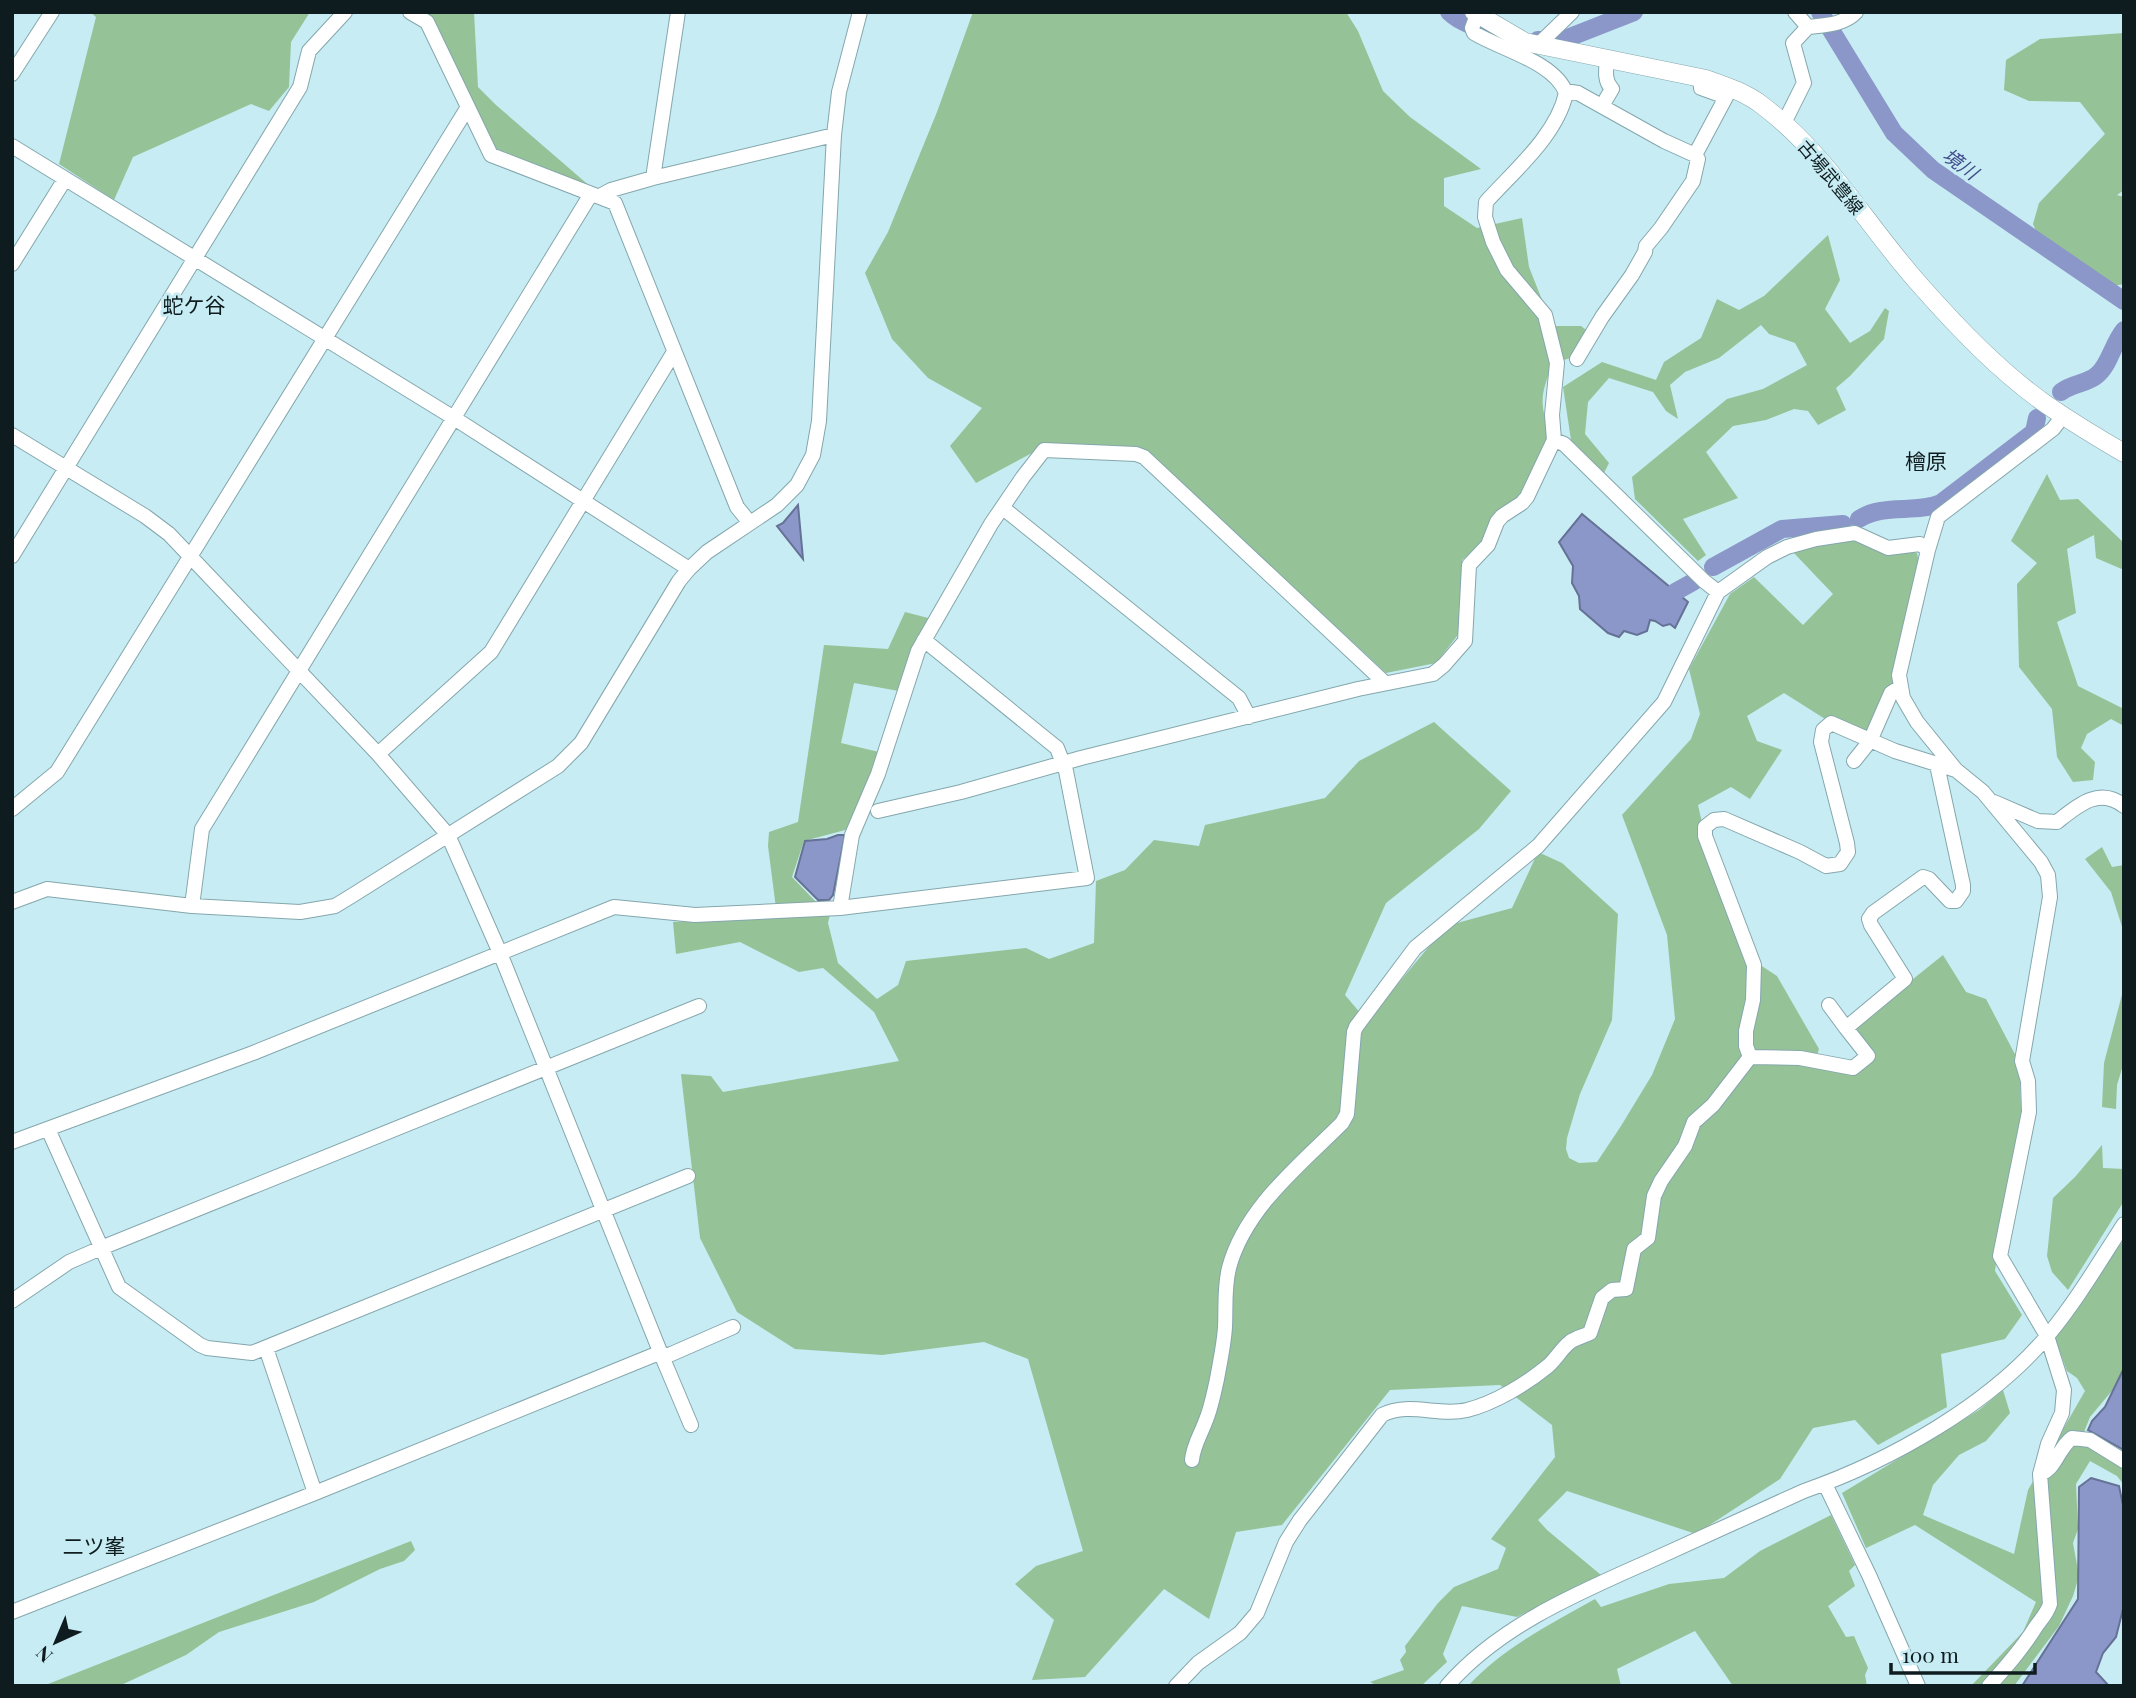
<svg xmlns="http://www.w3.org/2000/svg" width="2136" height="1698" viewBox="0 0 2136 1698" font-family="'Playfair Display','Noto Sans JP',serif">
	<style>
		.forest { fill: #96c297 }
		.water { fill: #8b96c9; stroke: #667196; stroke-width: 2 }
		.lines { fill: none; stroke-linecap: round; stroke-linejoin: round }
		.river { stroke: #8b96c9; stroke-width: 18 }
		.minor-casing { stroke: #84a7ad; stroke-width: 16 }
		.major-casing { stroke: #84a7ad; stroke-width: 19 }
		.minor { stroke: #fff; stroke-width: 14 }
		.major { stroke: #fff; stroke-width: 18 }
		.labels { text-anchor: middle; dominant-baseline: central; stroke-width: 6; stroke-linejoin: round; paint-order: stroke }
		.street-label { font-size: 18px; fill: #0f1c1f; stroke: #c7ecf3 }
		.water-label { font-size: 19px; font-style: italic; fill: #424c8d; stroke: #c7ecf3 }
		.quarter-label { font-size: 21px; fill: #0f1c1f; stroke: #c7ecf3 }
	</style>
	<rect width="100%" height="100%" fill="#c7ecf3"/>
	<path class="forest" d="M90,12h220l-19,30 -2,45 -20,24 -18,-7 -118,53 -19,43 -55,-36 37,-147z
		M423,12h51l4,75 18,18 96,83 -97,-40z
		M973,12h373l12,19 25,60 27,26 71,52 -37,9v28l33,22 45,-10 7,49 21,53 6,6h25l8,6 -15,25 -21,6c-13,33 -14,40 -2,73l-26,58 -42,48 -21,18 -1,71 -25,32 -50,10 -237,-220 -102,-8 -71,38 -26,-37 32,-38 -54,-30 -36,-39 -27,-66 23,-41 49,-120z
		M2124,33v157l-7,5 7,2v87l-11,2 -74,-47 -6,-15 6,-21 66,-69 -25,-32 -51,-1 -25,-11 2,-30 34,-21z
		M1828,235l12,45 -15,29 25,34 20,-12 15,-23 4,3 -5,28 -34,37 -14,12 10,22 -28,15 -10,-14 -14,-2 -28,11 -33,6 -27,26 32,46 -55,21 23,36 -8,6 -63,-62 -3,-22 95,-78 36,-10 44,-24 -12,-22 -26,-9 -8,-9 -42,33 -34,14 -15,13 8,34 -12,-8 -13,-19 -44,-14 -21,24 -3,32 24,29 -5,10 -33,-33 -8,-53 39,-25 54,18 8,-18 37,-24 16,-39 22,11 25,-14z
		M2047,474l13,26 18,-1 46,44v27l-28,-12 -2,-23 -27,14 9,64 -19,9 21,64 46,23v17l-13,-7 -24,15 -6,14 14,14 -2,18 -20,2 -16,-25 -5,-48 -33,-42 -2,-83 20,-21 -26,-22z
		M1843,536l43,16 31,1 4,20 -23,115 -35,55 -79,-50 -37,23 10,25 25,9 -32,49 -19,-12 -33,18 11,49 39,103 29,19 42,73 -5,15 40,7 17,-14 -19,-29 91,-73 23,37 20,7 33,63 3,65 -17,69 -10,75 27,44 -17,24 -64,15 6,53 -69,38 -23,-25 -42,8 -33,51 -84,55 -129,-43 -29,29 9,10 54,45 -84,42 -55,-11 -19,48 4,8 -26,24h-43l-8,-4 34,-12 -4,-10 6,-8 -1,-6 33,-43 16,-16 44,-18 8,-21 -15,-9 64,-82 -3,-32 -52,-40 -110,5 -108,135 -46,7 -27,87 -45,-30 -79,88 -53,3 22,-60 -39,-36 21,-18 47,-15 -55,-192 -44,-17 -102,13 -87,-6 -58,-37 -37,-74 -19,-164 30,2 12,16 176,-31 -25,-49 -51,-44 -24,4 -59,-30 -64,12 -3,-32 104,-6 -9,-70 1,-14 29,-10 26,-177 64,4 17,-37 27,7 -33,72 -45,-8 -13,60 38,9 -30,77 -45,12 -12,36 25,26 16,-2 -5,22 10,40 39,36 21,-14 8,-24 120,-13 23,11 45,-16 2,-62 29,-11 29,-30 45,6 6,-21 120,-27 34,-37 75,-39 77,69 -32,38 -93,74 -41,92 22,26 79,-95 66,-18 26,-56 24,11 56,51 -6,106 -32,74 -13,44 -1,11 3,9 10,5 18,-1 24,-36 31,-51 23,-56 -8,-84 -45,-120 69,-76 9,-25 -11,-45 41,-75 24,-17 49,48 30,-31 -41,-43z
		M2102,847l10,20 12,-2v68l-13,-41 -26,-33z
		M2124,987v75l-7,23 -1,24 -14,-2 2,-44z
		M2102,1145l1,23 21,1v32l-56,89 -16,-18 -5,-16 6,-58 22,-21z
		M2121,1243l3,1v128l-3,8 -31,37 -6,15 40,32v21l-7,-9 -27,-15 -14,23 2,45 -5,14 6,33 -6,20 -14,30 -45,60h-43l52,-54 13,-30 -121,-77 -49,23 -24,-55 137,-83 24,-20 7,23 -24,28 -27,14 -26,30 -10,30 91,39 14,-64 57,-99 -8,-13 -10,-7 -12,-33z
		M1831,1515l24,50 -6,6 6,15 -27,20 18,31 8,-1 14,32 -3,7 2,11h-134l-38,-55 -78,38 4,17h-153c35,-38 82,-62 127,-87l6,8 68,-23 55,-6 36,-27z
		M411,1541l4,9 -11,11 -24,8 -66,33 -95,30 -33,23 -67,31h-76z"/>
	<path class="water" d="M798,505l5,54 -26,-33 6,-3z
		M1582,514l106,88 -13,26 -5,-4 -7,2 -8,-5 -5,-1 -3,11 -10,4 -13,-4 -5,6 -11,-4 -28,-24 -1,-13 -7,-13 1,-17 -14,-24z
		M838,835h6v5l-11,55 -4,5h-11l-23,-23 10,-36 22,-2z
		M2124,1368v82l-36,-20 4,-9 13,-14z
		M2091,1478l28,8 5,24v95l-8,32 -13,16 -7,19 13,14h-87l56,-87 1,-112z"/>
	<g class="lines">
		<path class="river" d="M1449,12c15,15 42,19 62,24
			M1820,12l74,121 39,37 191,131
			M1538,40l22,1 74,-29
			M2061,392c11,-9 26,-8 36,-17 12,-9 16,-32 27,-45
			M1859,519c25,-16 56,-5 82,-16l93,-71 3,-14
			M1713,567l69,-38 61,-5
			M1675,592l18,-10"/>
		<g class="minor-casing">
			<path id="minor" d="M410,12l17,10 64,133 124,48 122,304 13,16
				M1795,12l13,15
				M1539,44l33,-32
				M12,74l40,-62
				M1565,91l13,2 86,48 31,14
				M1602,106l10,-17c-8,-8 -6,-19 -5,-30
				M1784,123l20,-40 -11,-40 15,-16c16,-2 36,-2 48,-15
				M12,146l442,272 235,151
				M653,178l25,-166
				M600,196l11,-6 42,-12 181,-43
				M12,264l53,-85
				M1577,359l25,-42 30,-42 13,-23 1,-6 15,-18 32,-47 5,-22 -3,-4 31,-58 -25,-9 -1,-10
				M12,435l133,81 24,18 209,220 70,81 52,118 161,401 -7,1 -339,138 -303,119
				M1554,440l10,4 140,137 14,11
				M1003,508l236,190 10,19
				M12,556l288,-469 9,-36 36,-39
				M378,754l113,-102 183,-300
				M1854,761l16,-20 21,-48 9,-6
				M1994,802l44,19 19,1c20,-16 42,-36 67,-16
				M12,809l45,-37 411,-665
				M878,811l83,-19 120,-34 277,-69 75,-15 11,-9 21,-24 4,-76 19,-20 9,-23 5,-6 20,-13 5,-6 27,-57 -2,-25 5,-52 -12,-48 -38,-45 -14,-28 -8,-25 1,-15c28,-31 71,-67 80,-109 -11,-31 -66,-44 -92,-60l-2,-5 5,-13
				M12,902l35,-13 145,17 108,6 35,-6 18,-11 205,-129 23,-23 98,-162 10,-12 18,-17 70,-47 20,-20 16,-30 6,-34 15,-286 5,-43 21,-80
				M192,906l10,-77 389,-635
				M840,908l12,-73 26,-61 40,-123 73,-127 32,-47 21,-27 92,4 8,3 241,226
				M1829,1005l17,23 59,-49 -34,-54 -2,-6 4,-6 50,-36 6,2 21,22h6l7,-10v-6l-26,-120
				M1750,1057l50,1 53,10 15,-12 -22,-28
				M48,1129l71,158 81,58 7,3 45,5 436,-177
				M12,1142l241,-89 361,-146 81,8 145,-7 247,-30 -21,-107 -9,-23 -133,-108
				M12,1301l57,-39 32,-14 598,-242
				M266,1348l49,145
				M691,1425l-30,-71 8,1 64,-28
				M1192,1460c1,-14 9,-26 14,-40 5,-12 8,-27 11,-41 3,-17 7,-35 8,-52 1,-20 -1,-39 4,-59 16,-60 71,-103 113,-145l5,-9 7,-82 2,-5 59,-79 123,-102 126,-144 54,-110 49,-35 20,-10 29,-8 39,-6 33,15 32,-4 8,6
				M2040,1474c16,-5 18,-26 32,-36l18,2 34,21
				M1825,1484l44,91 49,111
				M1176,1686l22,-23 42,-30 17,-20 29,-71 14,-22 82,-105c27,-14 57,2 85,-5 28,-7 59,-26 81,-44 8,-7 14,-18 22,-24 5,-4 14,-6 20,-9l12,-35 10,-8 14,-1 8,-40 14,-11 6,-42 7,-15 24,-35 9,-24 19,-17 37,-48 -4,-11v-15l7,-31 1,-35 -49,-129v-9l9,-7 10,-1 76,33 26,14 14,-2 8,-12 -1,-9 -26,-101 2,-12 8,-7 64,28 61,19
				M1447,1686c53,-61 133,-94 205,-126 51,-23 101,-46 152,-69 86,-30 186,-86 245,-157 28,-34 51,-73 75,-110
				M1989,1686c17,-19 33,-37 46,-58 6,-9 12,-14 15,-24l-10,-130 8,-30 14,-31 2,-23 -17,-54 -47,-80 29,-144 -1,-31 -6,-20 28,-164 -2,-22 -7,-13 -58,-70 -27,-22 -39,-48 -14,-24 -4,-23 29,-125 10,-33 115,-88 10,-13"/>
		</g>
		<g class="major-casing">
			<path id="major" d="M1474,12l51,30 181,37c20,7 41,14 57,27 64,48 104,120 157,179 38,43 80,87 127,120 25,17 51,33 77,48"/>
		</g>
		<use href="#minor" class="minor"/>
		<use href="#major" class="major"/>
	</g>
	<g class="labels">
		<g class="street-label">
			<text transform="translate(1831 177) rotate(50)">古場武豊線</text>
		</g>
		<g class="water-label">
			<text transform="translate(1961 163) rotate(36)">境川</text>
		</g>
		<g class="quarter-label">
			<text x="194" y="304">蛇ケ谷</text>
			<text x="1926" y="460">檜原</text>
			<text x="94" y="1545">二ツ峯</text>
		</g>
	</g>
	<rect width="2136" height="1698" fill="none" stroke="#0f1c1f" stroke-width="28"/>
	<g transform="translate(56 1642) rotate(224)" stroke="#c7ecf3" stroke-width="5" paint-order="stroke">
	<path d="M0-5L12 26L0 18L-12 26Z" fill="#0f1c1f"/>
	<text y="-10" font-size="19" font-weight="bold" text-anchor="middle" fill="#0f1c1f">N</text>
	</g>
	<path d="M1891 1663v10h144v-10" fill="none" stroke="#0f1c1f" stroke-width="3.5"/>
	<text x="1902" y="1663" font-size="21" fill="#0f1c1f" stroke="#c7ecf3" stroke-width="5" paint-order="stroke">100 m</text>
</svg>
